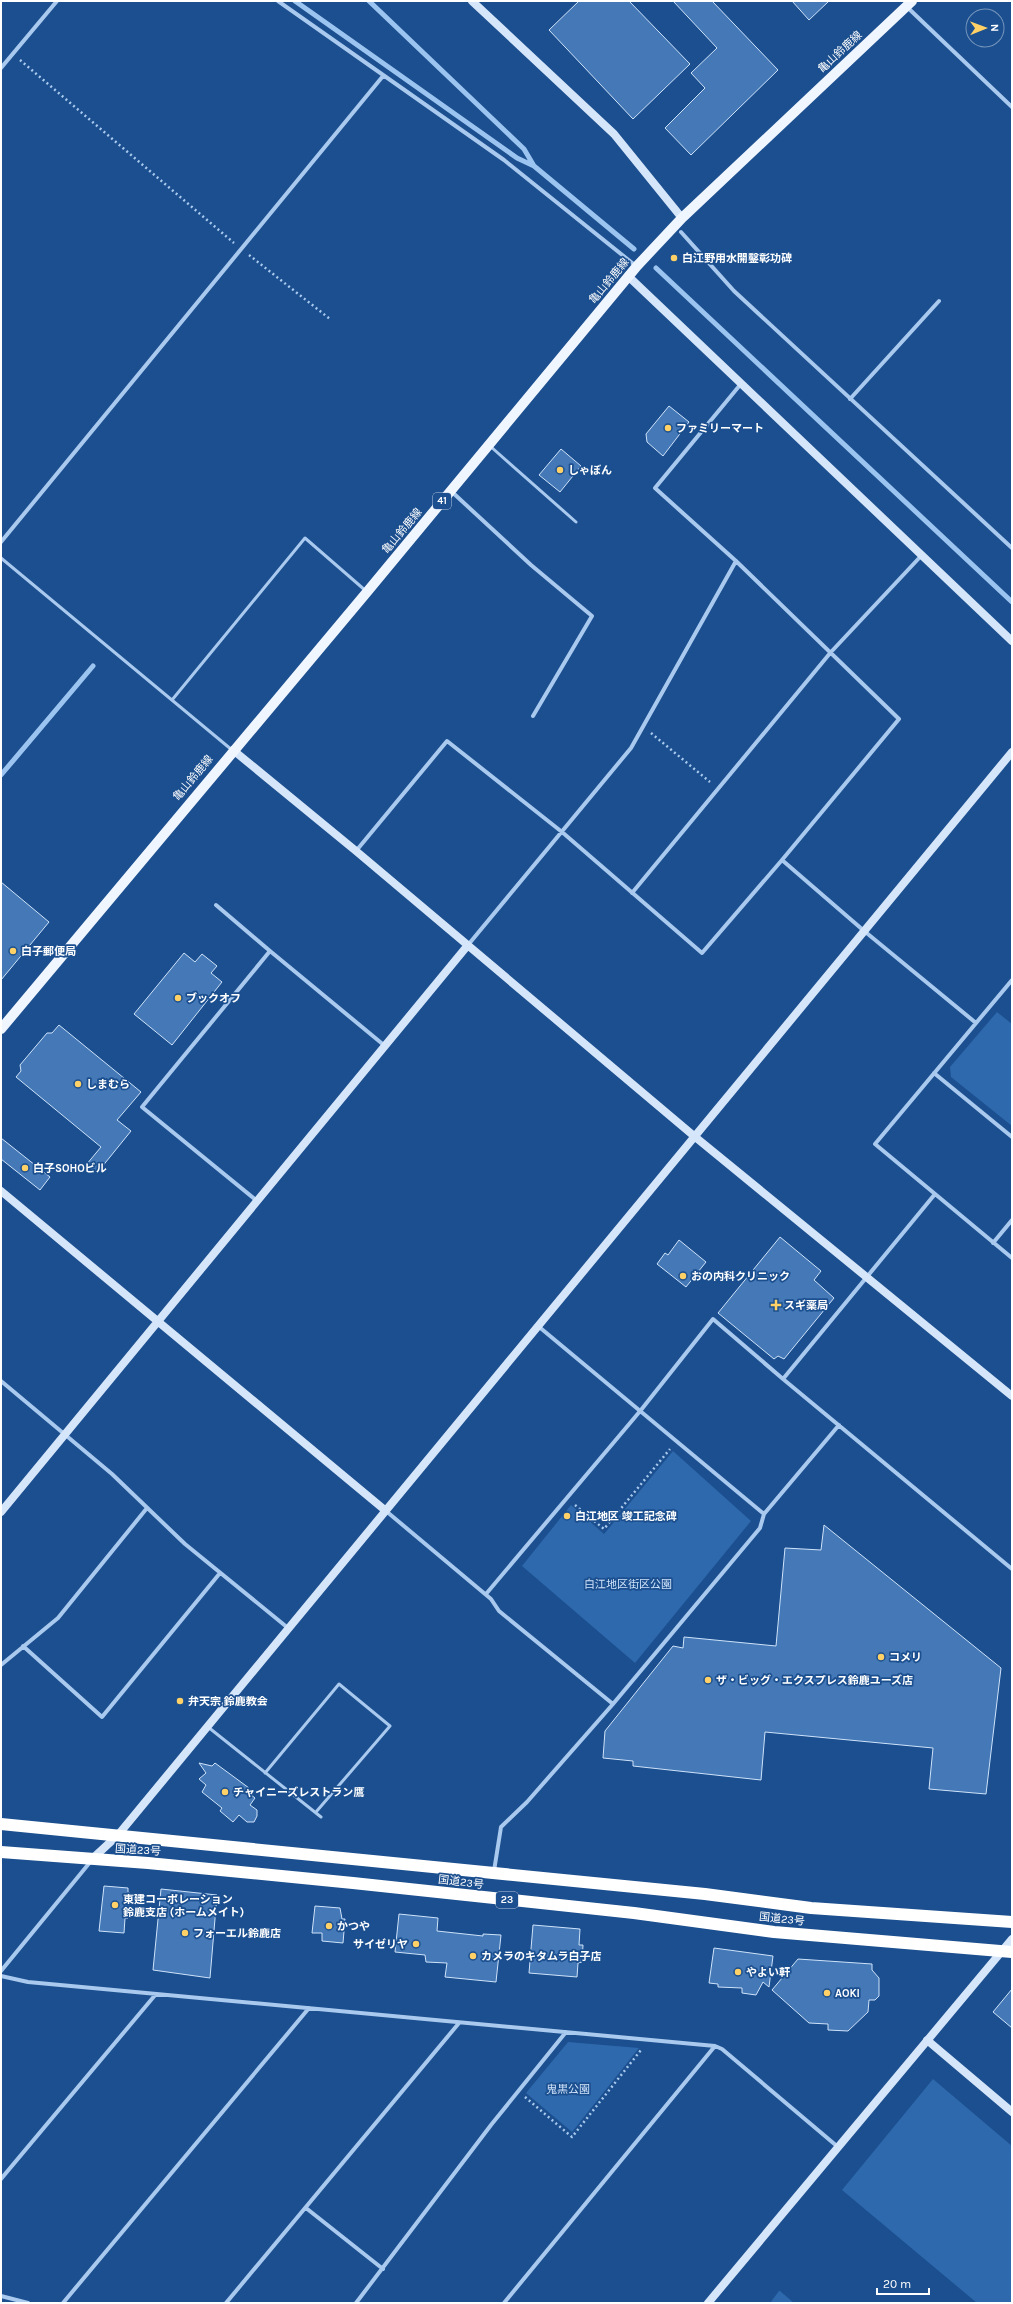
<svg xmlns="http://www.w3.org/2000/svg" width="1013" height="2304" viewBox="0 0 1013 2304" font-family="Karla,'Noto Sans JP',sans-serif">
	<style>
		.green { fill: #2e69ad }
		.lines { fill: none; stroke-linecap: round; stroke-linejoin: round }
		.stream { stroke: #9cc4f0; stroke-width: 5 }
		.building { fill: #4478b7; stroke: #cfe3fa }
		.path { stroke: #a9c9ee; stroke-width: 2.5; stroke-dasharray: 2 3; stroke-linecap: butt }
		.lane { stroke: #a9c9ee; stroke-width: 3 }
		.street { stroke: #a9c9ee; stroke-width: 4 }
		.secondary { stroke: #d6e6fa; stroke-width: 8 }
		.primary { stroke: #f0f6ff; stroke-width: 10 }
		.highway { stroke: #fff; stroke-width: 12 }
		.poi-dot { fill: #ffd166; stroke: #1b4f8f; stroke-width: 1.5 }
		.labels { text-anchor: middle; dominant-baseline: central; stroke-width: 3.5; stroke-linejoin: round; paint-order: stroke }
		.shield { fill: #1b4f8f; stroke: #bbcadd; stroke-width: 1 }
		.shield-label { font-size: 10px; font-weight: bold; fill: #fff }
		.street-label { font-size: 11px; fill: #fff; stroke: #1b4f8f }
		.poi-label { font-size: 11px; font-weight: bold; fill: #fff; stroke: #1b4f8f; text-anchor: start }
		.park-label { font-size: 11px; fill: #cfe3fa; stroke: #1b4f8f }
	</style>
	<rect width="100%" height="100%" fill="#1b4f8f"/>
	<path class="green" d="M997,1012l15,12v102l-61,-49 -1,-10z
		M673,1451l78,70 -116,142 -113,-97 49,-61 33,29z
		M568,2042l71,6 -67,84 -46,-39z
		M933,2079l79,67v157h-35l-135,-113z
		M779,2291h1l14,12h-24z"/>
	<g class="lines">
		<path class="stream" d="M295,1l222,157 17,8 100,83
			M369,1l155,148 10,17
			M656,268l356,334
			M1,775l92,-109"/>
	</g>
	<path class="building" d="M579,1h50l61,63 -57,55 -84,-89z
		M673,1h39l66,69 -87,85 -26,-27 40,-40 -14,-15 26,-25z
		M792,1h37l-20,19z
		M669,406l20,16 -26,34 -16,-14 -1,-8z
		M561,449l20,17 -21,26 -21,-17z
		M1,882l48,40 -48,58z
		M184,953l11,9 7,-8 15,12 -6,7 11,9 -50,63 -38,-31z
		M59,1025l82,67 -24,28 14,11 -34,42 -11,-8 15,-18 -85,-70 5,-6 -1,-6 27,-32h5z
		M1,1138l49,39 -10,13 -39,-31z
		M780,1237l41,34 -7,9 20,18 -50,61 -6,-3 -4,3 -56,-46z
		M679,1240l27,22 -20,25 -29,-23 8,-11 3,2z
		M824,1525l177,143 -15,126 -57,-5 4,-41 -168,-16 -4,48 -128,-14v-5l-30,-3 2,-27 68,-85 10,2 1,-11 92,9 9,-98 36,2z
		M199,1763l13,3 3,-3 34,25 -3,3 9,7 -5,7 7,5v6l-3,6h-7l-8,-7 -6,7 -13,-11 2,-3 -20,-16 4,-7 -7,-6 7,-6z
		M104,1886l24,2v5h2l-2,25h-3l-1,15 -25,-2z
		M161,1889l56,6 -7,83 -57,-8z
		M315,1906l25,2 2,11h3l-2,24 -21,-2v-8h-10z
		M399,1914l39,4 -1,13 46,5v-2l18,1 -5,47 -51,-5 2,-14 -21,-1 -1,-7 -30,-3z
		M533,1925l47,4 -1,16h4l-1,17 -4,1 -1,14 -48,-4z
		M714,1948l59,8 -4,31 -6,-5 -7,13 -14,-2v-5l-24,-1v-3l-9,-1z
		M798,1959l74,5v6l7,8v18l-4,4h-6l-1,12 -20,19 -20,-1v-6l-19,-1 -37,-33z
		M1012,1989v39l-19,-16z"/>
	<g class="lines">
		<path class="path" d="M20,60l214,183
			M249,255l81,64
			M651,733l59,49
			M575,1505l29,24 66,-80
			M525,2097l47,40 69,-87"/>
		<path class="lane" d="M490,446l86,76
			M1,558l231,192
			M172,700l133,-162 61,53
			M208,1727l113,90
			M265,1773l74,-89 51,42 -74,86"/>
		<path class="street" d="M278,1l226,159 132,106
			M907,7l105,100
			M1,68l56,-67
			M681,232l53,59 278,257
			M850,399l89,-98
			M451,491l80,74 61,51 -59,100
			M1,542l382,-466
			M356,851l91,-110 115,91 140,121 80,-93 117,-141 -163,-158 -81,-73 85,-103
			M782,860l81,70 113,93
			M632,893l199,-241 90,-96
			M216,905l54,46
			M468,945l163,-197 105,-187
			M1012,980l-137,164 137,114
			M934,1073l78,64
			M935,1194l-152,185 229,190
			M257,1201l-115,-94 128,-156 115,95
			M993,1243l19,-23
			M538,1326l226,188
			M1,1381l111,93 73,70 103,84
			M386,1511l105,88 8,12 114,93
			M486,1594l155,-184 72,-91 70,60
			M23,1646l79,71 118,-144
			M1,1665l57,-47 89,-110
			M494,1871l7,-44 26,-25 86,-98 147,-176 4,-14 75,-89
			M1,1971l90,-110
			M1,1976l27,6 687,64 7,3 116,98
			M1,2179l155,-185
			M306,2208l77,61
			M1,2296l27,7
			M63,2303l246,-295
			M226,2303l233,-280
			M356,2303l135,-178 75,-93
			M504,2303l211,-257"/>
		<path class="secondary" d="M472,1l142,133 68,84
			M628,276l384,365
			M233,750l123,101 338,285 318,260
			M1,1191l385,320
			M1,1512l467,-567
			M91,1860l27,-25 894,-1083
			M927,2040l85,72
			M708,2303l304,-364"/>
		<path class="primary" d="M1,1029l366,-437 270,-326 45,-48 230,-217"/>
		<path class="highway" d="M1,1824l704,70 106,14 201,14
			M1,1852l147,11 205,20 281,30 140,19 238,20"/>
	</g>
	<g class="poi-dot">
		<circle cx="674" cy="258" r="4"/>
		<circle cx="668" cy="428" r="4"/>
		<circle cx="560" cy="470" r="4"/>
		<circle cx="13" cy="951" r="4"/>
		<circle cx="178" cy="998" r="4"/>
		<circle cx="78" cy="1084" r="4"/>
		<circle cx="25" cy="1168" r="4"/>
		<circle cx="683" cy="1276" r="4"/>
		<path d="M774 1299h4v4h4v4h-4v4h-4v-4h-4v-4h4z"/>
		<circle cx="567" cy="1516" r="4"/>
		<circle cx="881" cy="1657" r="4"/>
		<circle cx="708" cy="1680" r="4"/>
		<circle cx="180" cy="1701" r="4"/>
		<circle cx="225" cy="1792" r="4"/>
		<circle cx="115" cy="1905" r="4"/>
		<circle cx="329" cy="1926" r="4"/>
		<circle cx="185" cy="1933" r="4"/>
		<circle cx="416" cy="1944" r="4"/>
		<circle cx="473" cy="1956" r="4"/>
		<circle cx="738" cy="1972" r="4"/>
		<circle cx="827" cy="1993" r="4"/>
	</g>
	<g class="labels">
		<g class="shield">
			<rect x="433" y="493" width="18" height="16" rx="3"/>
			<rect x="496" y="1892" width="22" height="16" rx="3"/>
		</g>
		<g class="shield-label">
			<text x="442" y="501">41</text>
			<text x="507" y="1900">23</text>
		</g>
		<g class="street-label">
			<text transform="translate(840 52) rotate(-43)">亀山鈴鹿線</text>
			<text transform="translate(609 281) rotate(-50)">亀山鈴鹿線</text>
			<text transform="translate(402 531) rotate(-50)">亀山鈴鹿線</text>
			<text transform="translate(193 778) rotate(-50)">亀山鈴鹿線</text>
			<text transform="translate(138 1850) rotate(4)">国道23号</text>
			<text transform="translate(461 1882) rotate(7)">国道23号</text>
			<text transform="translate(782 1919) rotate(6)">国道23号</text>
		</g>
		<g class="poi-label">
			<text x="682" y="258">白江野用水開鑿彰功碑</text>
			<text x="676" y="428">ファミリーマート</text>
			<text x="568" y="470">しゃぼん</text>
			<text x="21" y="951">白子郵便局</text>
			<text x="186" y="998">ブックオフ</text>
			<text x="86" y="1084">しまむら</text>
			<text x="33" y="1168">白子SOHOビル</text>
			<text x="691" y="1276">おの内科クリニック</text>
			<text x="784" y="1305">スギ薬局</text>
			<text x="575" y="1516">白江地区 竣工記念碑</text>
			<text x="889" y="1657">コメリ</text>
			<text x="716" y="1680">ザ・ビッグ・エクスプレス鈴鹿ユーズ店</text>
			<text x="188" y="1701">弁天宗 鈴鹿教会</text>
			<text x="233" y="1792">チャイニーズレストラン鷹</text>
			<text x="123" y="1899">東建コーポレーション<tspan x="123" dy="13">鈴鹿支店 (ホームメイト)</tspan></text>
			<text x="337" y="1926">かつや</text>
			<text x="193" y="1933">フォーエル鈴鹿店</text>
			<text x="408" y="1944" text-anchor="end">サイゼリヤ</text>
			<text x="481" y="1956">カメラのキタムラ白子店</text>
			<text x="746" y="1972">やよい軒</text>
			<text x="835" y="1993">AOKI</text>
		</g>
		<g class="park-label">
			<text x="628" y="1584">白江地区街区公園</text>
			<text x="568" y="2089">鬼黒公園</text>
		</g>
	</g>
	<rect width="1013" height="2304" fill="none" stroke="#ffffff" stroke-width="4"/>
	<g transform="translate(985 28) rotate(89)"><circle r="19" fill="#1b4f8f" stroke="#7695bc"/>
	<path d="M0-3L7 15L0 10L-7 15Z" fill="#ffd166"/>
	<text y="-6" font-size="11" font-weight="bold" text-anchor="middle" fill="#ffffff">N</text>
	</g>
	<path d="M877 2288v6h52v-6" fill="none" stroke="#ffffff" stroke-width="2"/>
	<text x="883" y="2288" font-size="12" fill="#ffffff" stroke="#1b4f8f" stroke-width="3" paint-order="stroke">20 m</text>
</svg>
